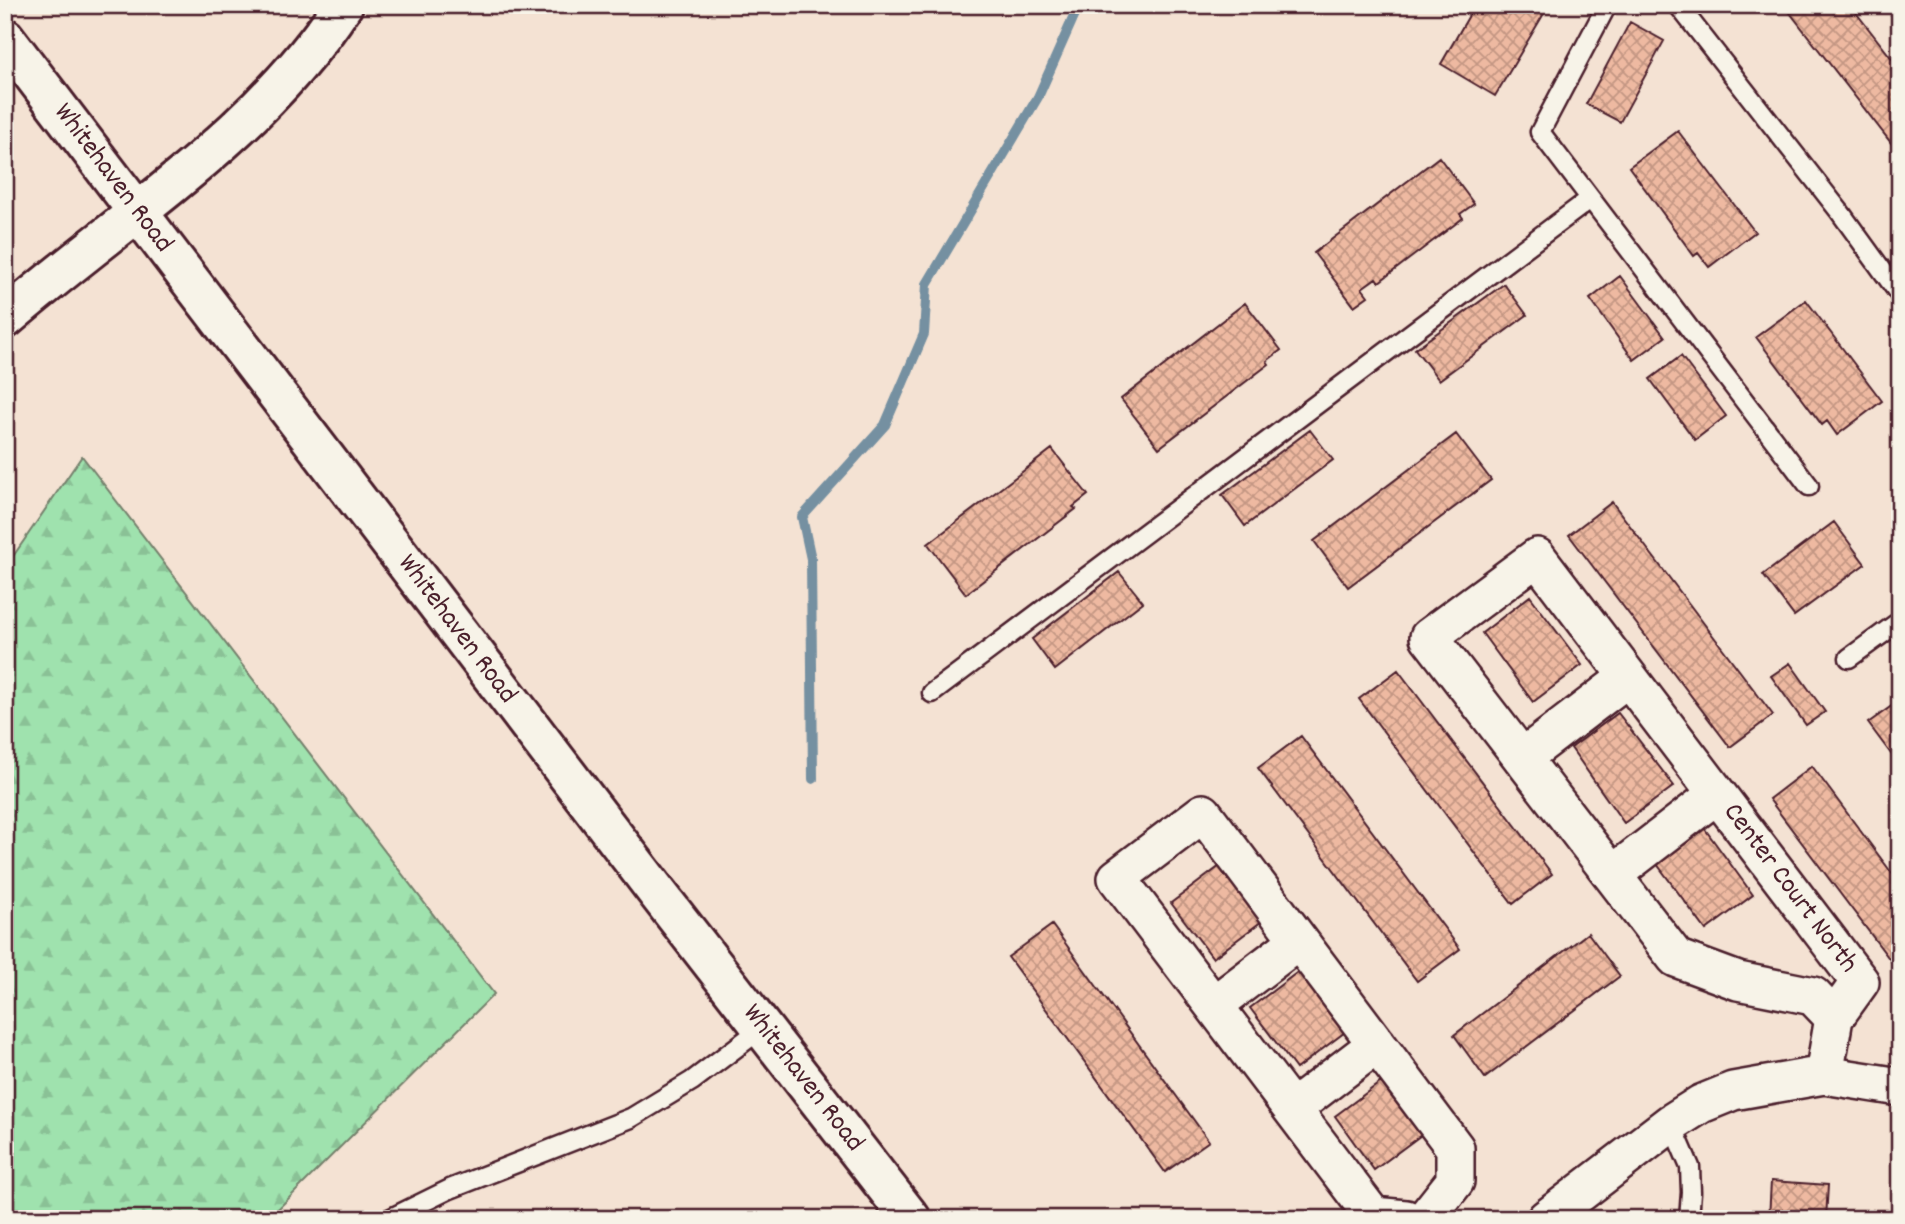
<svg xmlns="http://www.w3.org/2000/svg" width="1905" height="1224" viewBox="0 0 1905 1224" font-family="Dekko,sans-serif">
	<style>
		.forest { fill: url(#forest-firs); stroke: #74806c; stroke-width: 2 }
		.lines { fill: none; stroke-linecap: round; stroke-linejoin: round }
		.stream { stroke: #7490a1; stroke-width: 10 }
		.building { fill: url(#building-cross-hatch); stroke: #4a1f2b; stroke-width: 2 }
		.service-casing { stroke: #4a1f2b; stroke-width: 23 }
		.minor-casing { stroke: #4a1f2b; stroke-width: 42 }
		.tertiary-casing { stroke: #4a1f2b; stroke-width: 44 }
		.motorway-casing { stroke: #4a1f2b; stroke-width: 44 }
		.service { stroke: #f7f3e8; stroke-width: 18 }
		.minor { stroke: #f7f3e8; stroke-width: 37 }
		.tertiary { stroke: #f7f3e8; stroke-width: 38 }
		.motorway { stroke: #f7f3e8; stroke-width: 38 }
		.labels { text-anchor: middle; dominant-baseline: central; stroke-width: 5; stroke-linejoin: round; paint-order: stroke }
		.street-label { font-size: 28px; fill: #4a1f2b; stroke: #f7f3e8 }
	</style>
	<defs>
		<pattern id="forest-firs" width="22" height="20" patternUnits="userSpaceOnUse" patternTransform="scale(1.75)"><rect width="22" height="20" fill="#9fe2ae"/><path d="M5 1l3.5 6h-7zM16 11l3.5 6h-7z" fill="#8ac196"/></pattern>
		<pattern id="building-cross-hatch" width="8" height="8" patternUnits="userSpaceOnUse" patternTransform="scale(1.75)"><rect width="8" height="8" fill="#eeb9a1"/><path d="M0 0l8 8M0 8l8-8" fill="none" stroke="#c39683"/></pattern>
	</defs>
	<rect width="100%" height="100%" fill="#f4e2d3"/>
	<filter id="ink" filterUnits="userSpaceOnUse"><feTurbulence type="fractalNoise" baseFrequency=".0143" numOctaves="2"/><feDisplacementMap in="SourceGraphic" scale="14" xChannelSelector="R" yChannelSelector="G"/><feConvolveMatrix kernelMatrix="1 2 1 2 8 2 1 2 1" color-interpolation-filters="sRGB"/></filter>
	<g filter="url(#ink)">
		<path class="forest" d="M82,456l412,538 -226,225h-263v-651z"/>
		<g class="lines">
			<path class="stream" d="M813,779l-2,-220 -9,-42 83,-92 39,-91 3,-50 111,-187 41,-92"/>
		</g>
		<path class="building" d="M1475,5h74l-54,91 -54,-32z
			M1784,5h66l50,64v75l-5,4z
			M1630,22l34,19 -44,81 -34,-18z
			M1678,131l77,101 -46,35 -11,-14 -4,3 -65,-89z
			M1439,157l35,47 -14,10 3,4 -59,45 -25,19 -3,-4 -14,10 6,8 -14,10 -40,-53z
			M1620,276l45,61 -31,23 -44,-61z
			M1504,284l23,31 -88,65 -24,-31z
			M1806,300l76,101 -45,34 -10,-14 -5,4 -66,-88z
			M1245,303l36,47 -14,11 2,3 -110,84 -38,-49z
			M1681,356l45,60 -31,24 -45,-61z
			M1310,430l23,30 -88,66 -23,-31z
			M1456,434l35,46 -143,107 -34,-46z
			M1052,449l36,46 -15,12 3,2 -110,85 -38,-50z
			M1612,502l161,213 -43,32 -161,-212z
			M1834,522l31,42 -71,52 -31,-41z
			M1119,572l24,30 -88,68 -23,-31z
			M1530,596l52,69 -49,37 -51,-69z
			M1790,663l35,49 -19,13 -35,-49z
			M1398,670l154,204 -39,30 -154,-205z
			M1900,700v66l-32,-43z
			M1618,713l56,73 -50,37 -53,-75z
			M1301,736l159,213 -43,32 -159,-213z
			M1812,766l88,118v89l-131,-174z
			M1702,825l51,70 -47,35 -52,-70z
			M1220,866l42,55 -49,37 -42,-55z
			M1052,925l157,216 -44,31 -157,-215z
			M1588,933l32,43 -135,102 -31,-43z
			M1299,971l46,61 -49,37 -46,-61z
			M1381,1082l40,53 -47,35 -39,-54z
			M1771,1181l57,4 -2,34h-57z"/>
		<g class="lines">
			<g class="service-casing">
				<path id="service" d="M1607,5l-67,127 269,354
					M1678,5l162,207 60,83
					M1849,658l51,-37
					M932,693l658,-494
					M1671,1123l19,44 1,25 -2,27
					M389,1219l61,-30 181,-71 61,-37 70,-53"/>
			</g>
			<g class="minor-casing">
				<path id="minor" d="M1522,758l106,-81
					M1612,875l105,-81
					M1214,1005l84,-64
					M1824,1075l10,-57 26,-36 -323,-425 -108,80 247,321 62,23 75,15 21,22
					M1292,1109l85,-65
					M1406,1219l-33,-3 -256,-338 86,-65 252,335v33l-30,38
					M1546,1219l125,-96 30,-19 32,-13 91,-16 76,12"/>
			</g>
			<g class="tertiary-casing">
				<path id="tertiary" d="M5,38l654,857 252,324"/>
			</g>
			<g class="motorway-casing">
				<path id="motorway" d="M5,319c116,-101 253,-183 338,-314"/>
			</g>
			<use href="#service" class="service"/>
			<use href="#minor" class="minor"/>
			<use href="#tertiary" class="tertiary"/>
			<use href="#motorway" class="motorway"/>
		</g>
	</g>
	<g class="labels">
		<g class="street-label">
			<text transform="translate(112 179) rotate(53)">Whitehaven Road</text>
			<text transform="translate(456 630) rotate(53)">Whitehaven Road</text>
			<text transform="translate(1789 889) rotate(53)">Center Court North</text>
			<text transform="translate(802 1079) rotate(52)">Whitehaven Road</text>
		</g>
	</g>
	<rect width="1905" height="1224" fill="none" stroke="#f7f3e8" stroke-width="28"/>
	<rect x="14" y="14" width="1877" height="1196" fill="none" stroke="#4a1f2b" stroke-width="2.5" filter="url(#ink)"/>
</svg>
